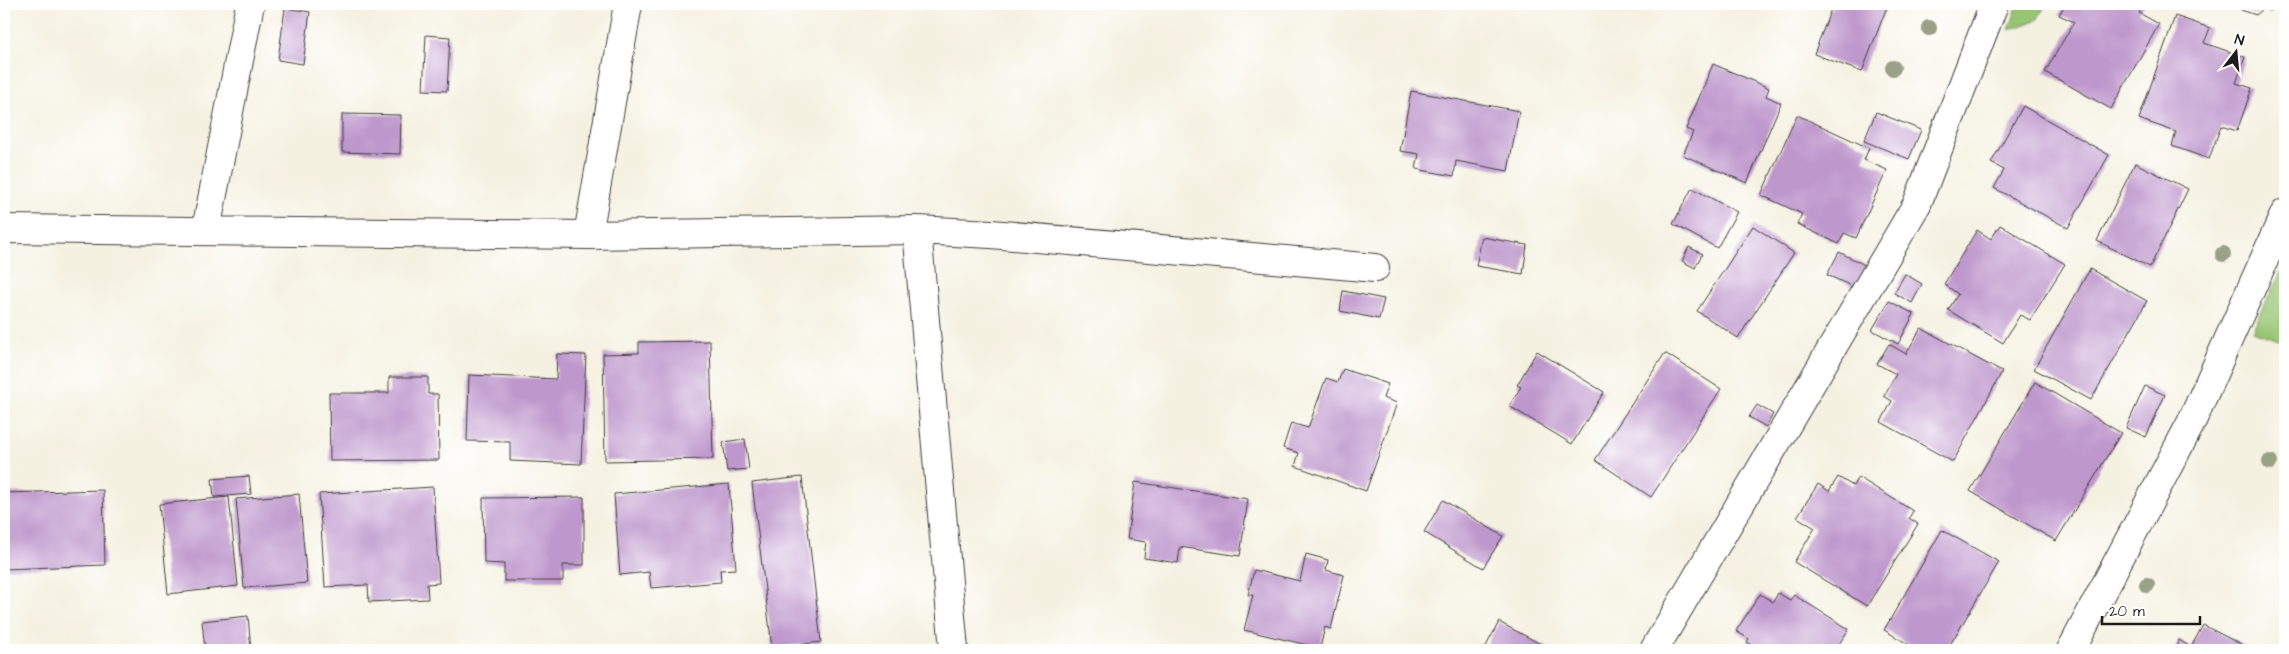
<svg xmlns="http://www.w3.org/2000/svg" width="2289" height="654" viewBox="0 0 2289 654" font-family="'Architects Daughter',sans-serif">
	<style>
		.green { fill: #98c572; stroke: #5a7047 }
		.building { fill: #be97cc }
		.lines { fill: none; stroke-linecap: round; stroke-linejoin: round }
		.minor-casing { stroke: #3d3c3a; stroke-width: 30 }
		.minor { stroke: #fff; stroke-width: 28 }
		.tree { fill: #99a187 }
	</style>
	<rect width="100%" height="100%" fill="#fff"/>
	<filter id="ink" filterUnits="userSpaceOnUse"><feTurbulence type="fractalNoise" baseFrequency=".02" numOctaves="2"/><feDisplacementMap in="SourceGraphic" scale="10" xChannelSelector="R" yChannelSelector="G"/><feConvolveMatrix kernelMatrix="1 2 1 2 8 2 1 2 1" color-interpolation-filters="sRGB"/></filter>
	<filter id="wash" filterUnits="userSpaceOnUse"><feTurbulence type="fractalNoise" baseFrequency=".0096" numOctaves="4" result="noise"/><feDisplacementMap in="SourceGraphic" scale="20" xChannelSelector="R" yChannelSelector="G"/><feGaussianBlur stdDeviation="1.12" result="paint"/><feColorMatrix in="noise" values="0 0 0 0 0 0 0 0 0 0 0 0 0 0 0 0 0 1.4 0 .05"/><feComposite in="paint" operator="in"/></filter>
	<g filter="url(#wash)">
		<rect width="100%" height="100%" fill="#f5f1e1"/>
		<path class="green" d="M2018,4h28l-9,16 -28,10z
			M2285,264v78l-33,-11z"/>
		<g id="blocks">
			<path class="building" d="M1833,4h55l-26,68 -48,-18z
				M2065,4h80l-6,9 20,11 -48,85 -66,-37 29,-50 -15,-7z
				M2239,4h34l-3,7 -7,-2 -7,6 -15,-5z
				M285,8l25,4 -7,52 -25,-4z
				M2175,16l35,12 -6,15 41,14 -9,26 16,5 -15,43 -16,-5 -12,33 -37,-13 4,-14 -37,-13z
				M426,35l24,2 -3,54 -24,-1z
				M1713,64l56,24 -3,8 15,7 -34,80 -64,-28 10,-23 -7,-3z
				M1411,91l108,20 -11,60 -52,-10 -2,15 -38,-7 3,-15 -19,-3z
				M2023,106l86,49 -41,73 -74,-40 10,-18 -13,-7z
				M1876,112l45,18 -12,29 -45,-18z
				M342,114l59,1 -1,39 -58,-2z
				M1797,115l72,33 -5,12 23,10 -31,68 -12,-5 -5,11 -42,-20 5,-10 -41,-19z
				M2135,163l53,26 -38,78 -53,-26z
				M1692,188l45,24 -20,36 -44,-24z
				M2000,225l65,39 -35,56 -10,-5 -17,28 -55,-33 10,-16 -14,-10 33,-54 14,9z
				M1753,226l41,27 -56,85 -41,-27z
				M1482,237l45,8 -4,29 -47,-8z
				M1689,247l13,7 -7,14 -13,-7z
				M1839,252l28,14 -11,22 -29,-13z
				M2090,269l57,32 -56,99 -57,-31z
				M1905,274l17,10 -10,19 -18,-10z
				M1343,291l41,8 -5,20 -39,-8z
				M1889,301l25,13 -16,30 -26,-14z
				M1921,328l81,44 -49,90 -72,-40 11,-21 -8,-5 12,-22 -19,-10 12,-20 17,10z
				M710,341l3,118 -108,2 -2,-107 36,-1v-11z
				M1537,351l67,41 -32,52 -63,-38 12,-19 -4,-2z
				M1665,353l56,36 -70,108 -56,-37z
				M557,354l29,1 -5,109 -71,-3v-19l-43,-1 2,-66 87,4z
				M1343,369l45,15 -5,14 14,5 -31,88 -71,-25 4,-13 -16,-5 8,-25 17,5 18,-50 12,4z
				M389,377h39v17h10l1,66 -109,1 -1,-68h60z
				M2035,382l86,51 -65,108 -86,-50z
				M2145,386l20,9 -19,42 -20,-9z
				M1757,405l16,9 -7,13 -17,-10z
				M745,439l4,30 -22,2 -4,-29z
				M249,476l2,18 -37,3 -2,-18z
				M802,477l19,165 -49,6 -20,-165z
				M1838,477l15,9 5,-9 55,34 -4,7 9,6 -51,82 -73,-44 21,-34 -18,-11 21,-33 11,7z
				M1135,482l113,17 -8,57 -60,-9 -2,16 -34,-5 2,-16 -19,-3z
				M729,484l7,85 -16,1 1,12 -70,6 -2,-16 -29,3 -6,-81z
				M433,487l6,96 -12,1 1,15 -59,3 -1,-17 -43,2 -6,-93z
				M103,490l2,75 -101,4v-76z
				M299,494l8,89 -63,5 -8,-89z
				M229,497l9,89 -70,8 -9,-90z
				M584,497v68h-21v16h-59v-17l-20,-1 -1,-65z
				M1443,500l60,36 -20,32 -59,-36z
				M1942,530l57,32 -52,88h-29l-34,-20z
				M1306,554l22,6 -2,10 18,5 -13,54 -6,-2 -5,21 -76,-18 9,-35h-5l6,-25 46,11z
				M1778,593l12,7 4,-5 55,34 -14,21h-75l-13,-8 2,-3 -13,-8 24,-37 13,8z
				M248,616l3,34h-46l-3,-29z
				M1499,622l53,28h-68z
				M2203,625l49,25h-78l5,-10 12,7z"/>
		</g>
	</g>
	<g filter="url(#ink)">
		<use href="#blocks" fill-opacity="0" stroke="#3d3c3a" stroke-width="1"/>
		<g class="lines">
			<g class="minor-casing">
				<path id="minor" d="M4,229l584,6 329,-5 37,420
					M206,230l44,-226
					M917,230l74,4 384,34
					M588,235l40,-231
					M1654,650l263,-446 77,-200
					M2071,650l120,-227 94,-210"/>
			</g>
			<use href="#minor" class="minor"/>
		</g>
		<g class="tree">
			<circle cx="1929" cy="28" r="8"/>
			<circle cx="1893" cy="68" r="8"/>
			<circle cx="2223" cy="254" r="8"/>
			<circle cx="2270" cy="462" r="8"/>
			<circle cx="2147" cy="585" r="8"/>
		</g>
	</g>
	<rect width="2289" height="654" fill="none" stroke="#fff" stroke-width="20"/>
	<g transform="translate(2236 52) rotate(16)" stroke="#ffffff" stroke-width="4" paint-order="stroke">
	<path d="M0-4L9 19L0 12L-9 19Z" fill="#1c1c1c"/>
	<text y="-8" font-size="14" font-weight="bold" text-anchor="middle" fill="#1c1c1c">N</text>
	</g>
	<path d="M2102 616v8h98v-8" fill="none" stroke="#1c1c1c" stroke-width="2.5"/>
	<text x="2109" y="616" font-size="15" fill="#1c1c1c" stroke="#ffffff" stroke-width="4" paint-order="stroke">20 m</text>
</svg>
